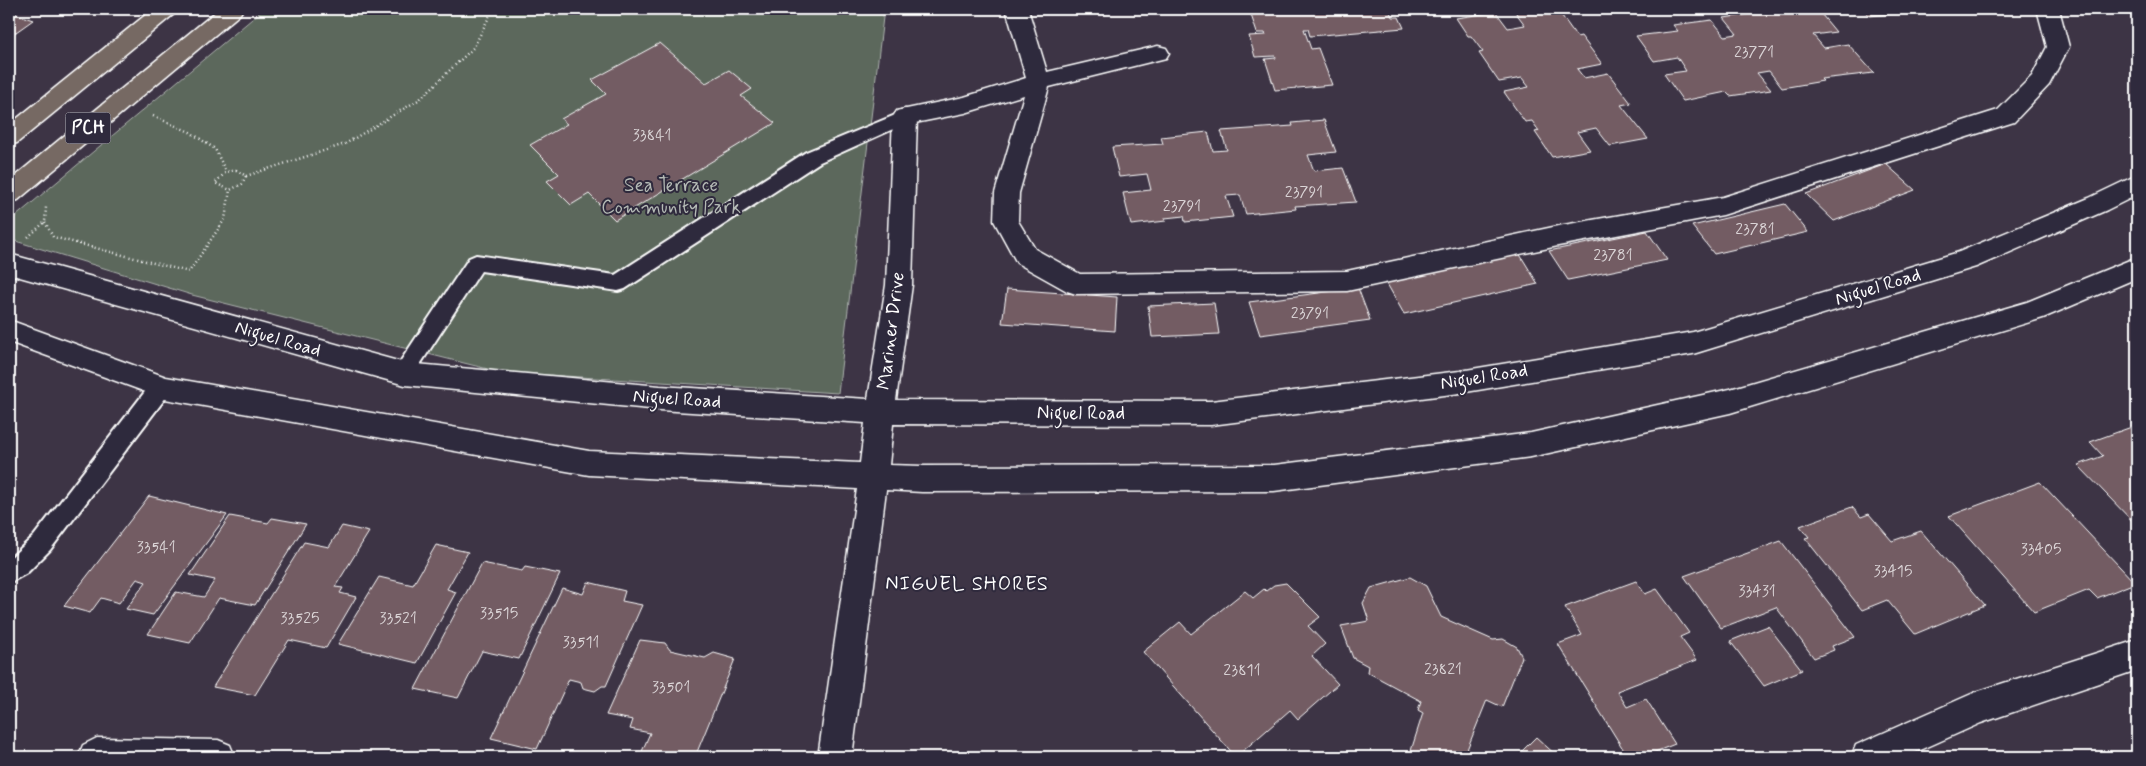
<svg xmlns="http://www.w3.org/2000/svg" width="2146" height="766" viewBox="0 0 2146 766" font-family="Mynerve,sans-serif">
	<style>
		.green { fill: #5b675c; stroke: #adb3ae }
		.building { fill: #735c64; stroke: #fff }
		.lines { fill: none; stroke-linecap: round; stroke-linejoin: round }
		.lane-casing { stroke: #fff; stroke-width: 4 }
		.street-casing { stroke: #fff; stroke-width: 3 }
		.secondary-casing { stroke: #fff; stroke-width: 3 }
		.highway-casing { stroke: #fff; stroke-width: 3 }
		.path { stroke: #fff; stroke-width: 2.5; stroke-dasharray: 1 3; stroke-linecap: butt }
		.lane { fill: #2f2a3d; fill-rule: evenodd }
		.street { fill: #2f2a3d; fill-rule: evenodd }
		.secondary { fill: #2f2a3d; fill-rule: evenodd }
		.highway { fill: #766964; fill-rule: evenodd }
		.labels { text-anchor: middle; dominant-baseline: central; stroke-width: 4; stroke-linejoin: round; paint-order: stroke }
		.number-label { font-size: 16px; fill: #dcd6d8 }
		.shield { fill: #2f2a3d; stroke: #c1bfc5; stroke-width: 1 }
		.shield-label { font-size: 18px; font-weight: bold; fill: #fff }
		.park-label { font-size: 19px; fill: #b5bbb6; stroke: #2f2a3d }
		.street-label { font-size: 19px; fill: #fff; stroke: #2f2a3d }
		.neighbourhood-label { font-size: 20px; letter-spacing: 1px; fill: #fff; stroke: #2f2a3d }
	</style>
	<rect width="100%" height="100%" fill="#3d3445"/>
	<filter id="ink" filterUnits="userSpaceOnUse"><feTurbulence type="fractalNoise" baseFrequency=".02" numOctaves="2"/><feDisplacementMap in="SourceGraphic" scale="10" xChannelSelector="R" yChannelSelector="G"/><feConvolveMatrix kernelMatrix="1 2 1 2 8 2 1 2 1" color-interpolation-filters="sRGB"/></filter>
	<g filter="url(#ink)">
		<path class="green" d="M264,9h620l-46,384 -338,-21 -308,-77 -183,-56v-17z"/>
		<path class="building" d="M9,9h4l-3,3 23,8 -24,17z
			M1249,9h140l3,8h7l5,11 -94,8 -2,-7h-4l7,20 7,-1 14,37 -57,5 -10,-31 11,-1 -1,-2 -20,1 -6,-21 17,-1 -1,-2h-8z
			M1513,9h44l20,28 4,-1 21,28 -25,5 7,9 24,-5 23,30 -10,2 27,34 -38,7 -14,-18 -19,4 13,18 -38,7 -17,-25 4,-1 -7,-10 -7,1 -21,-30 25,-5 -7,-9 -23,4 -20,-29 4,-1 -12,-16h-3l-12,-18 40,-6 12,16 17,-3z
			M1786,9h31l19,23 -23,3 11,13 24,-4 26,29 -53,6 2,2 -41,7 -13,-17 -12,2 14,17 -41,6 -4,-4 -43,9 -19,-27 22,-3 -9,-14 -23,4 -18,-25 42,-5 -5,-6 39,-5 13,16 12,-2 -13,-16 40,-6 1,2 22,-4z
			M1863,9h38l3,4 -35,3z
			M1920,9h39l-37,3z
			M660,43l46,40 23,-13 23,19 -11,7 34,27 -160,97 -26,-26 -18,11 -24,-24 12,-7 -29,-29 37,-21 -6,-5 45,-25 -14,-14z
			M1324,120l12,32 -28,3 6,16 29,-3 13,34 -61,4 1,3 -50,5 -6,-19 -14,1 7,21 -48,5 -1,-6 -19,2 1,3 -35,4 -8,-32 28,-3 -4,-16 -28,3 -7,-30 51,-3 -2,-7 47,-5 5,19 14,-1 -6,-19 72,-5 -1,-3z
			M1886,164l29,26 -81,31 -28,-27z
			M1785,204l23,28 -94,22 -22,-28z
			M1647,231l20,29 -99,20 -19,-29z
			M1519,253l19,31 -134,30 -18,-32z
			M1358,288l12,32 -110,15 -11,-33z
			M1007,289l110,8 -2,34 -113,-8z
			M1214,303l5,31 -67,3 -4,-31z
			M2137,425l-1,82 1,19 -59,-61 25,-9 -13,-14z
			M2040,482l95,101 -38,15 -8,-8 -55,22 -85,-96z
			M149,496l78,19 -74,100 -27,-6 20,-27 -9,-3 -18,24 -18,-5 -11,15 -26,-7z
			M1852,507l9,10 8,-3 23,27 29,-10 64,74 -70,29 -28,-34 -25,10 -57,-72 4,-1 -9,-11z
			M230,516l38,7 4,-5 34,6 -51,81 -36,-7 -29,45 -42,-9 28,-42 28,5 11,-17 -25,-5z
			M342,526l27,6 -34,55 8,1 -3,5 16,4 -30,51 -37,-8 -34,55 -42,-8 91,-145 25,5z
			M1781,541l74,96 -23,9 2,4 -20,8 -38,-51 -55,21 -37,-52z
			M436,545l32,7 -21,37 9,3 -39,71 -79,-19 41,-67 34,8z
			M482,563l40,8 3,-4 35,7 -41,85 -37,-8 -24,47 -43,-9z
			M1410,577l16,9 15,31 52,23 10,-1 14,8 5,10 -20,50 -15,-7 -23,57h-55l14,-44 -5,-3 3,-9 -54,-29 1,-6 -15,-8 -12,-32 28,-5 -6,-18 8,-15z
			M1636,581l9,13 12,-5 32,44 -9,4 17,23 -80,31 10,16 19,-8 29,45 -25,10 2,3h-24l-70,-113 24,-9 -17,-28z
			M588,582l37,9 -3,10 20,4 -36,81h-4l-7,5 -12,-3 -2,-6 -12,-3 -32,70 -46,-11 71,-150 21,6z
			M1286,583l34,34 -12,9 17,18 -13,12 26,28 -40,35 -8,-9 -54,47 -93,-105 37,-30 11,12 54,-43 8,7 11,-9 2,2 8,-6z
			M1768,626l34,44 -38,16 -34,-45z
			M640,640l25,3 5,7 35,8 9,-5 21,6 -40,98 -55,-1 10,-23 -20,-4 3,-9 -27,-5z
			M1536,737l22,20h-42z"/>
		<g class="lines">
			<g class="lane-casing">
				<path id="lane" d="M905,111l6,2 3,4 -3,4 -91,41 -195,127 -7,2 -137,-20 -71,109 -7,3 -7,-3 -4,-6 4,-6 73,-110 7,-3 139,20 191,-123z
					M162,377l8,3 3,6 -3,6 -120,158 -23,23 -18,10v-24l25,-23 120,-156z"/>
			</g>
			<g class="street-casing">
				<path id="street" d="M1006,9h22l19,63 111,-26 8,2 3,5 -3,5 -117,29 -30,106 -1,28 17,28 45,25 267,-3 211,-45 165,-29 275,-87 34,-34 15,-29 -10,-38h22l10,38 -20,38 -35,37 -291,93 -165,31 -211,45 -271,3 -9,-3 -50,-28 -23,-42 1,-28 29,-98 -59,18 -60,12 -8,-2 -4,-6 4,-6 67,-14 62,-19z
					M2137,640v30l-156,53 -76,34h-54l5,-12 120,-53z
					M97,738l121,2 12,5 5,12h-157l5,-12z"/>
			</g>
			<g class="secondary-casing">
				<path id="secondary" d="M905,109l8,2 4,6 -5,168 -16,115 315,1 249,-30 233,-39 266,-80 130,-54 48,-23v20l-30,15 -131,57 -283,87 -233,39 -249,32 -318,-1 -4,41 33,1 352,-1 257,-32 199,-44 297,-87 110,-45v21l-94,40 -313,95 -199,44 -257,34 -352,1 -36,-2 -34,267h-34l39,-268 -268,-14 -424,-76 -156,-57v-22l157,57 423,74 271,12 5,-40 -205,-13 -255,-25 -396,-111v-20l396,109 255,23 208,13 18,-114 7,-168 4,-6z"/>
			</g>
			<g class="highway-casing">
				<path id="highway" d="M153,9h24l-3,5 -157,129 -8,2v-20z
					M219,9h24l-3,5 -222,186 -9,3v-22z"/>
			</g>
			<path class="path" d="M153,116l37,16 25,17 11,23
				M236,170l10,6 -4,8 -12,6 -15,-7 11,-11z
				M246,176l99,-32 75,-45 54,-52 19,-38
				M45,222l8,15 136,35 36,-53 5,-29
				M28,237l17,-15 1,-15"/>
			<use href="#lane" class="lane"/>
			<use href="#street" class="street"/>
			<use href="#secondary" class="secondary"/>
			<use href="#highway" class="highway"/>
		</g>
	</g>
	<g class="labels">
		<g class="number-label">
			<text x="1754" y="52">23771</text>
			<text x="652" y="135">33841</text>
			<text x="1304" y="192">23791</text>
			<text x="1182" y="206">23791</text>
			<text x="1755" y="229">23781</text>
			<text x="1613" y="255">23781</text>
			<text x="1310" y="313">23791</text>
			<text x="156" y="547">33541</text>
			<text x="2041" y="549">33405</text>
			<text x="1893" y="571">33415</text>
			<text x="1757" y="591">33431</text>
			<text x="499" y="613">33515</text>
			<text x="300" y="618">33525</text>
			<text x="398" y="618">33521</text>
			<text x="581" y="642">33511</text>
			<text x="1443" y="669">23821</text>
			<text x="1242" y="670">23811</text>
			<text x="671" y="687">33501</text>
		</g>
		<rect class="shield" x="65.5" y="112.5" width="45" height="31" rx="4"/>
		<g class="shield-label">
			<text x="88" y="128">PCH</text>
		</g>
		<g class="park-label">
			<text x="671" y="185">Sea Terrace<tspan x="671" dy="22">Community Park</tspan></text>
		</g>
		<g class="street-label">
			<text transform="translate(1878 287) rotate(-17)">Niguel Road</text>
			<text transform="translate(891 331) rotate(-83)">Mariner Drive</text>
			<text transform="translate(278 339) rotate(16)">Niguel Road</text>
			<text transform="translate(1484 377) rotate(-9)">Niguel Road</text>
			<text transform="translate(677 399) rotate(4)">Niguel Road</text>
			<text x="1081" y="413">Niguel Road</text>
		</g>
		<g class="neighbourhood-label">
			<text x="967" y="584">NIGUEL SHORES</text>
		</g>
	</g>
	<rect width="2146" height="766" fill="none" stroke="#2f2a3d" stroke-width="30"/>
	<rect x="15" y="15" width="2116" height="736" fill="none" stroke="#fff" stroke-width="2" filter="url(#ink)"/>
</svg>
